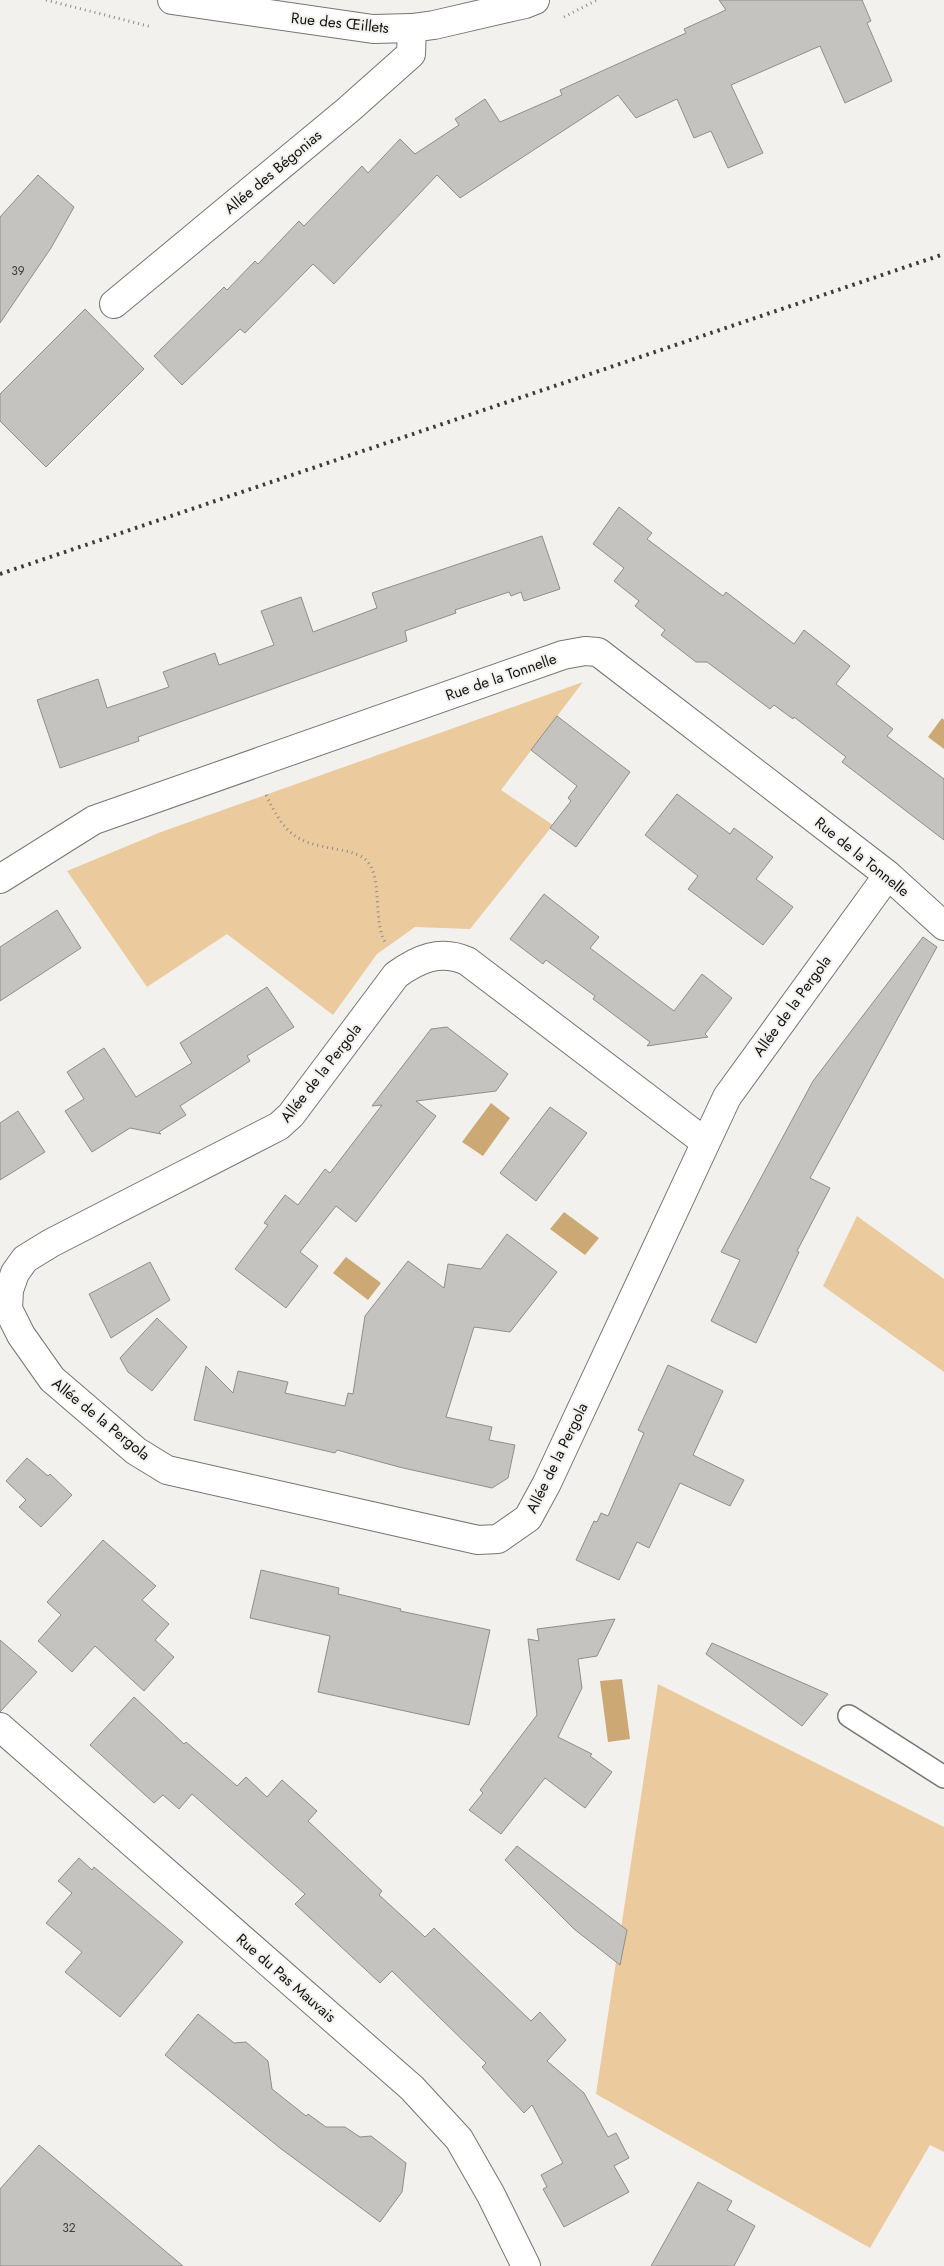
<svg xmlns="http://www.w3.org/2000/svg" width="944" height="2266" viewBox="0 0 944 2266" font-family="Jost,sans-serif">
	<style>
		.green { fill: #ebcb9e }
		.water { fill: #cca874 }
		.building { fill: #c5c3c0; stroke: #908e8c }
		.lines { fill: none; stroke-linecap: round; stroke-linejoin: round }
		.lane-casing { stroke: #767572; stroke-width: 24 }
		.street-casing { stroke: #767572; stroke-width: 30 }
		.secondary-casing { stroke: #767572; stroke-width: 30 }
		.path { stroke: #8d8b89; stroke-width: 3; stroke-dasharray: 1 4; stroke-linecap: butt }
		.lane { stroke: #fff; stroke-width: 21 }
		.street { stroke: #fff; stroke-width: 28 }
		.secondary { stroke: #fff; stroke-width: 28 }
		.rail { stroke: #3d3c3b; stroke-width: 4; stroke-dasharray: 2.5 5; stroke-linecap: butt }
		.labels { text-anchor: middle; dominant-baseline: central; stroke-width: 4; stroke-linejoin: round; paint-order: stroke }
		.number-label { font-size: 12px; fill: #3f3e3c }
		.street-label { font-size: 15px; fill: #121110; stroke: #f3f1ee }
	</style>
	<rect width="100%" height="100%" fill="#f3f1ee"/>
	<path class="green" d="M583,682l-82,108 52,35 -83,104 -55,-2 -38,27 -44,61 -106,-81 -80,53 -80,-116 94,-39z
		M857,1216l87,63v93l-121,-86z
		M658,1684l286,143v325l-14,-7 -60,103 -274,-154z"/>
	<path class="water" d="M942,718l2,2v29l-16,-12z
		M491,1103l19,15 -27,38 -21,-14z
		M564,1212l35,26 -14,17 -35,-26z
		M346,1257l35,26 -13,17 -35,-27z
		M622,1679l8,60 -22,3 -8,-61z"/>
	<path class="building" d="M719,0h143l9,21 -4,2 25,58 -47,22 -25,-57 -89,39 32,68 -35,15 -17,-37 -17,7 -17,-39 -41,19 -18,-23 -158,103 -23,-23 -103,109 -21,-20 -68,69 -5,-4 -58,56 -28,-29 70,-69 3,3 28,-29 3,3 41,-43 5,5 58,-60 6,7 32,-34 15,15 44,-29 -4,-6 30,-20 15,23 62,-27 -2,-5 126,-57 -2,-4 42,-19z
		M38,175l36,32 -23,41 -51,75v-106z
		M85,309l59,60 -98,98 -46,-46v-27z
		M619,507l33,26 -5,6 76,57 3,-4 68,52 10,-14 46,36 -14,18 57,45 -6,7 57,43v61l-102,-78 4,-5 -52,-40 -1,2 -19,-14 -4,4 -63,-47h-11l-35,-27 4,-5 -30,-24 4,-5 -25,-20 10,-13 -31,-24z
		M542,536l18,53 -36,12 -3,-9 -10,4 -2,-4 -54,18 1,3 -51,18 2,10 -269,96 1,4 -79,27 -23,-68 61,-21 9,29 62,-21 -6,-15 52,-19 4,12 55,-20 -13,-34 40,-14 12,35 64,-24 -5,-15z
		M557,716l73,56 -54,75 -26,-19 21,-27 -3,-3 9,-12 -46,-36z
		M677,794l53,40 4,-6 39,29 -17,22 37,28 -30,38 -75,-56 10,-13 -53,-41z
		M544,894l55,43 -9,11 84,63 28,-37 30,24 -27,36 3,3 -61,9 3,-4 -57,-43 2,-3 -49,-36 -3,4 -33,-25z
		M57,910l24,38 -81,53v-54z
		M923,937l14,10 -127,231 20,10 -33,63 2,1 -43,91 -45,-22 29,-61 -19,-8 92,-171z
		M267,987l27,40 -47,29 3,5 -70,45 6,9 -27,17 2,2 -31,-6 -38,24 -27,-41 19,-12 -17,-27 37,-24 32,49 56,-34 -12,-20z
		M447,1027l61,47 -12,17 -80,10 20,15 -80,106 -20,-16 -36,46 18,14 -32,42 -51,-39 33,-44 -4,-2 21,-28 13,10 27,-36 5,4 52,-68 -10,1 59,-77z
		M550,1107l37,26 -51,68 -36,-28z
		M18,1111l27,41 -45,28v-57z
		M507,1234l50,38 -47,60 -36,-5 -28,90 46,10 -3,13 26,5 -7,33 -16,10 -93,-21 -62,-17 -2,3 -141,-33 12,-54 27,27 5,-22 50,11 -3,11 60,13 3,-13 5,1 12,-78 43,-55 36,27 4,-24 33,5z
		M150,1262l20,38 -59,38 -22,-44z
		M157,1318l30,29 -35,44 -24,-19 -8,-14z
		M668,1365l55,26 -30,64 51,25 -14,26 -50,-23 -31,65 -12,-6 -18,38 -43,-20 18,-39 3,1 4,-9 7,3 36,-83 -6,-3z
		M27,1458l21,18 2,-2 22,21 -31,32 -22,-20 7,-7 -20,-19z
		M103,1540l53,46 -14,14 27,24 -14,16 19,17 -30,34 -49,-45 -23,26 -34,-31 23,-26 -14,-13z
		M261,1570l78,18 -1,6 63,15 -1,2 90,19 -21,95 -151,-33 12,-56 -80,-18z
		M615,1619l-18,37 -19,3 4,29 -24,49 34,17 -2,2 22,16 -27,36 -40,-30 -44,56 -32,-24 14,-17 -3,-3 57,-75 -9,-76 11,2 -2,-12z
		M0,1640l37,32 -37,40z
		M712,1643l116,51 -26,32 -96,-72z
		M134,1697l50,47 2,-2 51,44 9,-9 21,20 15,-17 35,31 -9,10 74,70 -3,4 46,42 9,-9 97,93 9,-9 26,28 -19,21 37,32 24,44 8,-4 13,25 -15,8 15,26 -65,35 -21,-38 4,-2 -6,-12 22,-12 -31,-58 -8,8 -42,-46 4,-4 -94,-92 -12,12 -85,-79 10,-10 -113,-100 -13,15 -16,-14 -9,8 -64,-58z
		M517,1846l110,84 -7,35 -46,-36 -69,-69z
		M79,1858l13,12 2,-3 89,75 -63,75 -55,-45 17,-20 -36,-29 26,-30 -14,-12z
		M198,2014l36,29 12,-1 22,19 4,28 34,27 2,-2 18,13h19l15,10 11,-1 35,27 -4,29 -22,30 -100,-74 -115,-93z
		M39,2145l144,121h-183v-77z
		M698,2182l34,19 -5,9 28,16 -21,40h-83z"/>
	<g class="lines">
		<g class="lane-casing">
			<path id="lane" d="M849,1716l95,61"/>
		</g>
		<g class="street-casing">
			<path id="street" d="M114,304l234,-194 63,-56 1,-26
				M0,879l94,-59 469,-165 22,-4 13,1 290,223 56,51
				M705,1142l-238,-181c-27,-12 -49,-2 -71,14l-105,140 -12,11 -228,117 -26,16 -10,14 -6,17 -1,19 13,26 31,44 84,72 31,19 311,70 20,-1 30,-21 19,-35 180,-386 161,-222
				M0,1727l412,361 47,51 32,56 35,71"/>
		</g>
		<g class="secondary-casing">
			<path id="secondary" d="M172,0l201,29 39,-1 22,-3 91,-21 10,-4"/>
		</g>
		<path class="path" d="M46,0l106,27
			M564,17l33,-17
			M266,795c19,38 27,47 70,54 10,2 21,4 29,10 19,17 7,60 20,83"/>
		<use href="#lane" class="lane"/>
		<use href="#street" class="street"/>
		<use href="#secondary" class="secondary"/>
		<path class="rail" d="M0,574l944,-320"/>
	</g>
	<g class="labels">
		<g class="number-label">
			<text x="18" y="271">39</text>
			<text x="69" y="2228">32</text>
		</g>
		<g class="street-label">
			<text transform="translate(340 23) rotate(6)">Rue des Œillets</text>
			<text transform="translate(273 172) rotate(-40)">Allée des Bégonias</text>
			<text transform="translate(501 677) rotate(-19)">Rue de la Tonnelle</text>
			<text transform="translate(862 857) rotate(39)">Rue de la Tonnelle</text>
			<text transform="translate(792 1006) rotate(-54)">Allée de la Pergola</text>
			<text transform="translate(321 1073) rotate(-52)">Allée de la Pergola</text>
			<text transform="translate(101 1419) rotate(39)">Allée de la Pergola</text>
			<text transform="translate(557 1458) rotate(-64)">Allée de la Pergola</text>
			<text transform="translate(286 1978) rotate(41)">Rue du Pas Mauvais</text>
		</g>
	</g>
</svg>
